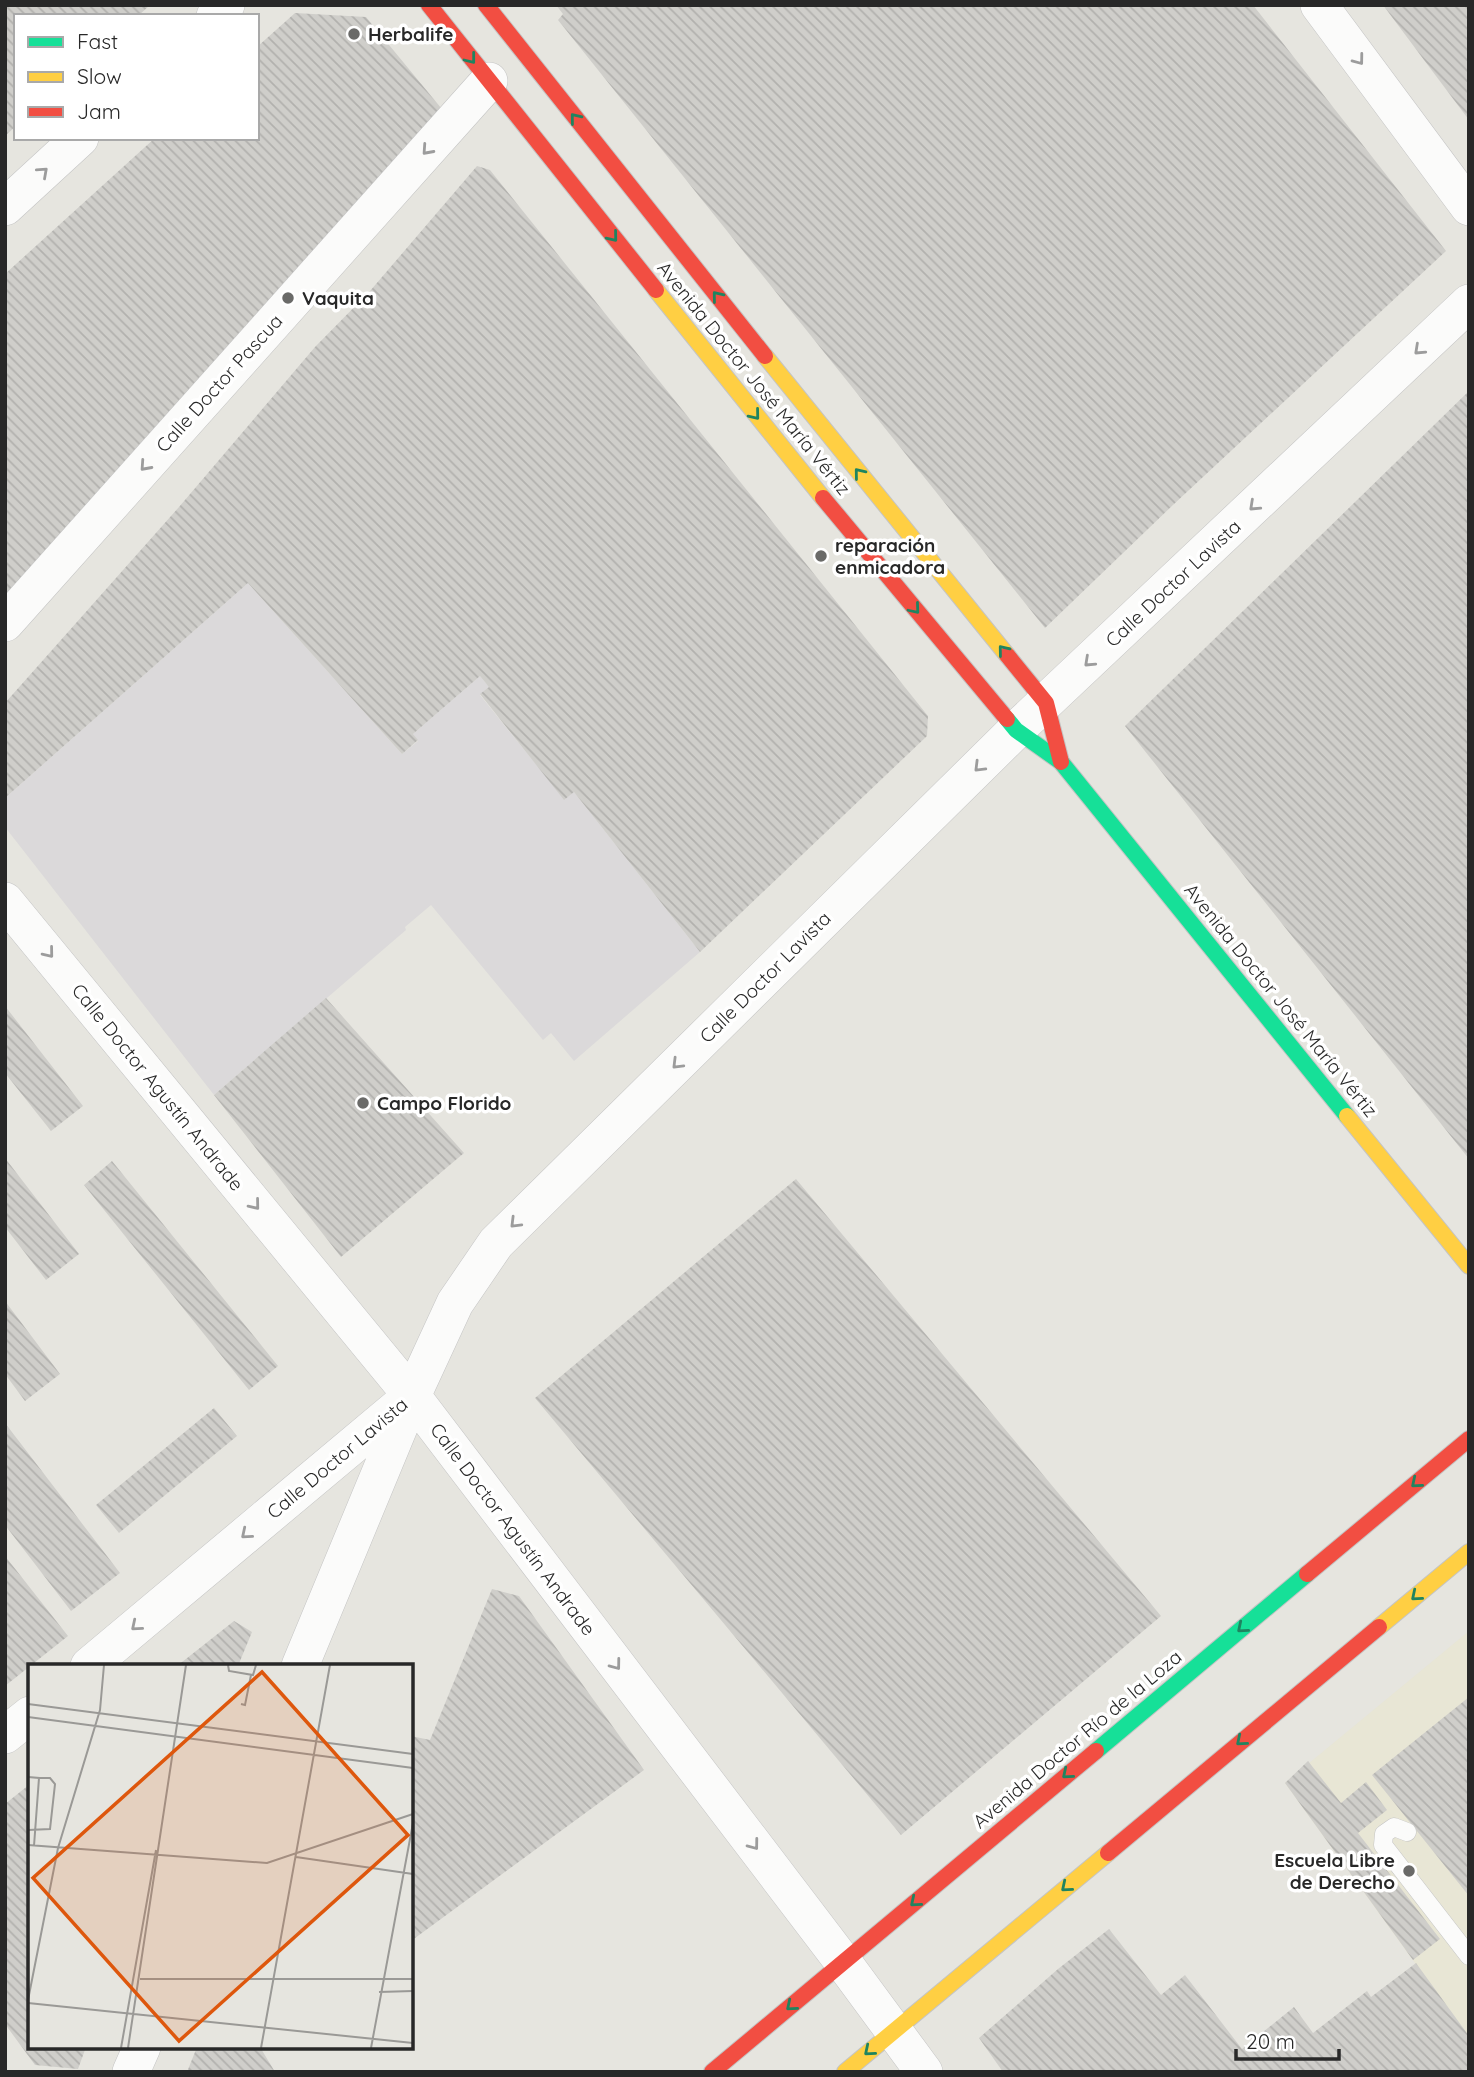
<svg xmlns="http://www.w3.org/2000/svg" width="1474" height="2077" viewBox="0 0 1474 2077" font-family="Quicksand,sans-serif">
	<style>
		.industrial { fill: #dbd9da }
		.education { fill: #e8e6d5 }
		.building { fill: url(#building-back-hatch) }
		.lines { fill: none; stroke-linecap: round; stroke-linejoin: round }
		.lane-casing { stroke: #c4c4c4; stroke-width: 19 }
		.street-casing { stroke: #c4c4c4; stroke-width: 38 }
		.fast-casing { stroke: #c4c4c4; stroke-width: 18 }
		.slow-casing { stroke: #c4c4c4; stroke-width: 18 }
		.jam-casing { stroke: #c4c4c4; stroke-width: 18 }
		.lane { stroke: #fbfbfa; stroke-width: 18 }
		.street { stroke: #fbfbfa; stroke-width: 37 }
		.fast { stroke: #16e098; stroke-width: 16 }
		.slow { stroke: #ffcf43; stroke-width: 16 }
		.jam { stroke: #f24e42; stroke-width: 16 }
		.oneway { stroke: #1f8460 }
		.oneway2 { stroke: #9c9c9c }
		.poi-dot { fill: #6a6a68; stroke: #fff; stroke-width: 2.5 }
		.labels { text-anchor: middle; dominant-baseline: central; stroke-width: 7; stroke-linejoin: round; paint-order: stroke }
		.poi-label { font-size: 19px; font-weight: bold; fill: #282828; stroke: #fff; text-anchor: start }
		.street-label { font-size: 19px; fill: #282828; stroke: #fff }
		.inset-road { fill: none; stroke: #9a9996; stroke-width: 2 }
		.view { fill: #de570d; fill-opacity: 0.15; stroke: #de570d; stroke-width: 3.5 }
		.inset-edge { fill: none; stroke: #282828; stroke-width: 3.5 }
	</style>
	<defs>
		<pattern id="building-back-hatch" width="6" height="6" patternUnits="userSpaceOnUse" patternTransform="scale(1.75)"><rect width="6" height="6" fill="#cfceca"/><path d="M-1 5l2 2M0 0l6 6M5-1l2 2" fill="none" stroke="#b2b1ae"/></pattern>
	</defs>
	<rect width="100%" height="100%" fill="#e6e5df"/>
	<path class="industrial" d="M248,583l154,171 16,-13 -5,-7 67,-58 9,11 -9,8 84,104 10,-7 126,160 -126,109 -23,-28 -8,7 -112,-135 -26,22 1,3 -192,165 -209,-268v-29z"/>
	<path class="education" d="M1469,1631v407l-184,-255z"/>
	<path class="building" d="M5,5h145l-12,11h-122v110l-11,10z
		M556,5h697l193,246 -272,253 -129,124 -487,-608 5,-6z
		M1383,5h86v115l-45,-60z
		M295,13l71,4 80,97 -441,498v-338l150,-136h102v-91z
		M477,166l13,4 438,546 -1,20 -227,216 -126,-160 -10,8 -84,-106 9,-7 -9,-11 -67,58 5,6 -16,14 -154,-171 -243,215v-95l174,-196 136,-160 55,-56z
		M1469,391v768l-344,-433z
		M326,998l138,155 -123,104 -127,-162z
		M5,1006l78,100 -32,25 -46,-58z
		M5,1158l74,96 -33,26 -41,-53z
		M112,1161l166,205 -29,24 -165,-205z
		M796,1179l365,437 -260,219 -366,-437z
		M5,1301l55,73 -35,27 -20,-27z
		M214,1408l23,28 -118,97 -23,-28z
		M5,1423l115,150 -49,38 -66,-86z
		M5,1556l63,80 -63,50z
		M492,1589l27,7 125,174 -233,171v-205l19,4z
		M234,1621l18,11 -14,34h-61z
		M1469,1697v199l-97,-121z
		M1308,1761l33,42 25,-21 21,28 -29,23 82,106 -27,21 -128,-177z
		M30,1784v263h56l-8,22 -43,-4 -30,-41v-220z
		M1109,1929l52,66 24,-20 57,74 52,-42 19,26 54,-42 4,6 45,-34 53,73v36h-202l-1,-2 -3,2h-260l-24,-34 79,-69z
		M197,2047h63l15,25h-88z"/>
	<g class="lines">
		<g class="lane-casing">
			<path id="lane" d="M1407,1832l-13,-5 -10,7 -1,11 86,111"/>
		</g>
		<g class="street-casing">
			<path id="street" d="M1319,5l150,202
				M215,16l11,-11
				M5,207l75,-69
				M5,623l484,-542
				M5,901l407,495 431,566 81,110
				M89,1666l319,-267
				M300,1666l112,-270 43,-93 41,-60 520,-513 453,-427
				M5,1735l25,-20
				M131,2072l11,-25"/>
		</g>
		<g class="fast-casing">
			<path id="fast" d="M1007,719l9,11 45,32 286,354
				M1096,1751l211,-177"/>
		</g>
		<g class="slow-casing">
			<path id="slow" d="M656,290l167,208
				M765,356l242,299
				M1347,1116l122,150
				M1379,1627l90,-75
				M845,2072l263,-219"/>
		</g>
		<g class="jam-casing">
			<path id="jam" d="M429,5l227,285
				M486,5l279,351
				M823,498l184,221
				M1007,655l39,48 15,59
				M1307,1574l162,-135
				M1108,1853l271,-226
				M712,2072l384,-321"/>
		</g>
		<use href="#lane" class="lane"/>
		<use href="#street" class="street"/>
		<use href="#fast" class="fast"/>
		<use href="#slow" class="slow"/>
		<use href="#jam" class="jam"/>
	</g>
	<defs><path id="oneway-chevron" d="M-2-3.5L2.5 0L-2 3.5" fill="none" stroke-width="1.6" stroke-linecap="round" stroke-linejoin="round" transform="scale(1.75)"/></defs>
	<g class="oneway">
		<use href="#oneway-chevron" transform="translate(471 59) rotate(52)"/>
		<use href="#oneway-chevron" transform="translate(575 118) rotate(-129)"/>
		<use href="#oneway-chevron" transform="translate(613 237) rotate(51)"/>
		<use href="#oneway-chevron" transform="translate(717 296) rotate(-129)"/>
		<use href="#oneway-chevron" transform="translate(755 415) rotate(51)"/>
		<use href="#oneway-chevron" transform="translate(859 473) rotate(-129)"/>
		<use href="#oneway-chevron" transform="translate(915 609) rotate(50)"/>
		<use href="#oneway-chevron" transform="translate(1003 650) rotate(-129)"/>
		<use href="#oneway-chevron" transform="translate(1416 1483) rotate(140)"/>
		<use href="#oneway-chevron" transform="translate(1416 1596) rotate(140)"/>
		<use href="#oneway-chevron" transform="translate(1242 1628) rotate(140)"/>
		<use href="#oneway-chevron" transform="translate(1241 1741) rotate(140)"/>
		<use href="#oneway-chevron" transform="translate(1067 1774) rotate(140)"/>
		<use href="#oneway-chevron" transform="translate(1066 1887) rotate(140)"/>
		<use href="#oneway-chevron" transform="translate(915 1902) rotate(140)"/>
		<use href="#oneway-chevron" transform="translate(791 2006) rotate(140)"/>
		<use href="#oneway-chevron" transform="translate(869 2051) rotate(140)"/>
	</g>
	<g class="oneway2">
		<use href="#oneway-chevron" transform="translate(1359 60) rotate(53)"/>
		<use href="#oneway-chevron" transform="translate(427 150) rotate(132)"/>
		<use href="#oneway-chevron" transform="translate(43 172) rotate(-42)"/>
		<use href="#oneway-chevron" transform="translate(1419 350) rotate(137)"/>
		<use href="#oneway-chevron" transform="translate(145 466) rotate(132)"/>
		<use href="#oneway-chevron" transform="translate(1254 506) rotate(137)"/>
		<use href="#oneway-chevron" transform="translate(1089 662) rotate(137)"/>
		<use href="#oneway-chevron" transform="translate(979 767) rotate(135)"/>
		<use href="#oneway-chevron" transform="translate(49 953) rotate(51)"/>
		<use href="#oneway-chevron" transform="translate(677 1064) rotate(135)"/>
		<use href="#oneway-chevron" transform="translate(255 1205) rotate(51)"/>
		<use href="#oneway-chevron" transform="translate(515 1223) rotate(135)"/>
		<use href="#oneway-chevron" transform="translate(246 1534) rotate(140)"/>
		<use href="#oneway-chevron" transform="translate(136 1626) rotate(140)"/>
		<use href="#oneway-chevron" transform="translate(616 1665) rotate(53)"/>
		<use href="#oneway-chevron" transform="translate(754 1845) rotate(53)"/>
	</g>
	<g class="poi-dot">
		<circle cx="354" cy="34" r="7"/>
		<circle cx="288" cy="298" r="7"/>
		<circle cx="821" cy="556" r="7"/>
		<circle cx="363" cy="1103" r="7"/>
		<circle cx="1409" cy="1871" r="7"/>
	</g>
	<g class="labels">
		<g class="poi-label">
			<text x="368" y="34">Herbalife</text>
			<text x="302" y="298">Vaquita</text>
			<text x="835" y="545">reparación<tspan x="835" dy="22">enmicadora</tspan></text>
			<text x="377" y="1103">Campo Florido</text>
			<text x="1395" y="1860" text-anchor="end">Escuela Libre<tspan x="1395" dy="22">de Derecho</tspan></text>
		</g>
		<g class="street-label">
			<text transform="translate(754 378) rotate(51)">Avenida Doctor José María Vértiz</text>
			<text transform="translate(219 383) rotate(-48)">Calle Doctor Pascua</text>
			<text transform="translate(1173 583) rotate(-43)">Calle Doctor Lavista</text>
			<text transform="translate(765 977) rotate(-45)">Calle Doctor Lavista</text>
			<text transform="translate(1281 1000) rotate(51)">Avenida Doctor José María Vértiz</text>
			<text transform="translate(158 1087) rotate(51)">Calle Doctor Agustín Andrade</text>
			<text transform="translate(337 1458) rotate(-40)">Calle Doctor Lavista</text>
			<text transform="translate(513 1529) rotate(53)">Calle Doctor Agustín Andrade</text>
			<text transform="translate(1077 1739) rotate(-40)">Avenida Doctor Río de la Loza</text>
		</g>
	</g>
	<g transform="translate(28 1664)">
		<rect width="385" height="385" fill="#e6e5df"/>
		<path class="inset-road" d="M200,1l1,6 24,4 3,-10M0,40l385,50M213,40l4,1 6,-30M0,53l385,51M0,113l11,1 -5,68M0,166l22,-1 5,-45 -5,-6h-11M0,181l239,18 146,-49M268,193l117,17M112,315h273M351,328l34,-1M0,336l30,-152 42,-138 4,-45M0,339l385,40M93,384l35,-198M100,384l58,-383M233,384l69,-383M343,384l42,-225"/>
		<path class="view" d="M234,8l146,163 -229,206 -146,-163z"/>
		<rect width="385" height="385" class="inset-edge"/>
	</g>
	<rect width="1474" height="2077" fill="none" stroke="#282828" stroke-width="14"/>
	<rect x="14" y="14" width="245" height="126" fill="#ffffff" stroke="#a9a9a9" stroke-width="2"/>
	<rect x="28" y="37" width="35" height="10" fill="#16e098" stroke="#a9a9a9" stroke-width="2"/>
	<text x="77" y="49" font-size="21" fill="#282828">Fast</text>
	<rect x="28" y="72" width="35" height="10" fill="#ffcf43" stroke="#a9a9a9" stroke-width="2"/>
	<text x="77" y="84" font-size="21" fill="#282828">Slow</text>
	<rect x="28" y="107" width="35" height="10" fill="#f24e42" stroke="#a9a9a9" stroke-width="2"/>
	<text x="77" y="119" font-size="21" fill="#282828">Jam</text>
	<path d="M1236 2049v10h103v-10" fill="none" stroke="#282828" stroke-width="3.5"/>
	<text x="1246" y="2049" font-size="21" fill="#282828" stroke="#ffffff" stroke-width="5" paint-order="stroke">20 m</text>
</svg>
